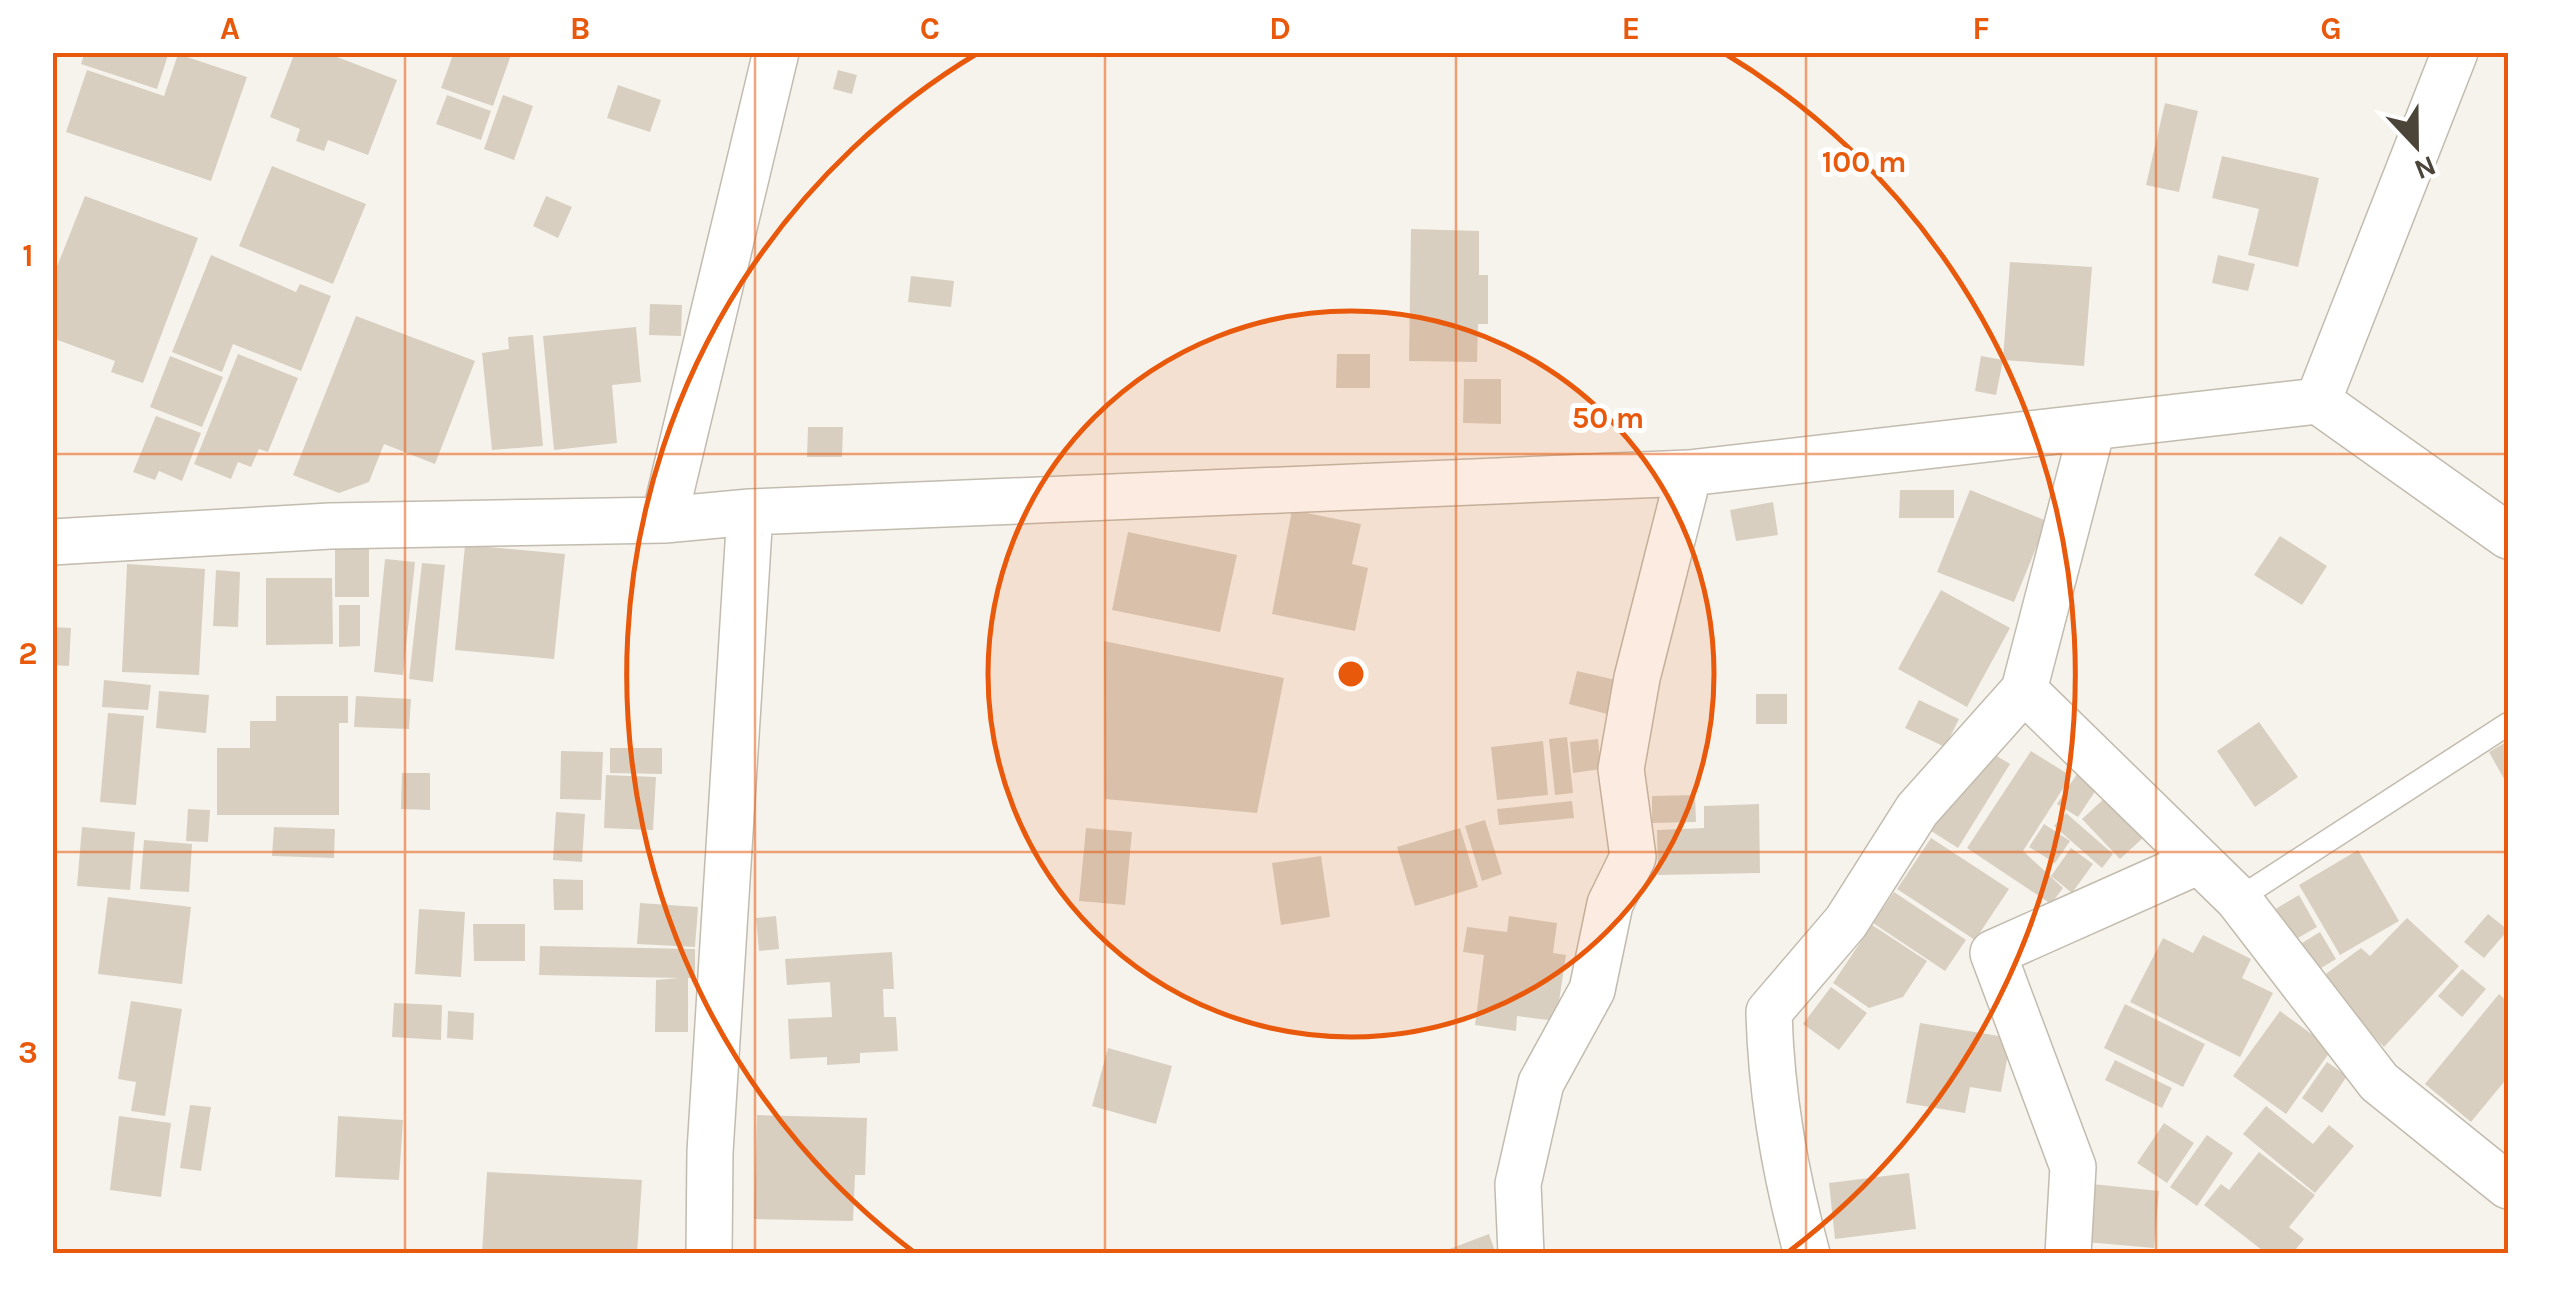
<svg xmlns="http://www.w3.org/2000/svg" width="2561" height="1306" viewBox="0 0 2561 1306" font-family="Karla,sans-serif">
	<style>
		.building { fill: #d8cfc1 }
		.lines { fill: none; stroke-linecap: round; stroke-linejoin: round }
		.lane-casing { stroke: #c2bbae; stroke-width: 25 }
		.street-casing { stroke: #c2bbae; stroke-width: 48 }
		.lane { stroke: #fff; stroke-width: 22 }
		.street { stroke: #fff; stroke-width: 45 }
		.grid { fill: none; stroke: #e8590c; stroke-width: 2.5; stroke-opacity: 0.55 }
		.ring { fill: none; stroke: #e8590c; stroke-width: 5 }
		.centre { fill: #e8590c; stroke: #fff; stroke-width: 5 }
		.ring-label { font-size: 30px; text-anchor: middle; font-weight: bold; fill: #e8590c; stroke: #fff; stroke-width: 10; stroke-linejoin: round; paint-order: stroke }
		.neatline { fill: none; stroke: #e8590c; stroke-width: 4 }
		.grid-label { font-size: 32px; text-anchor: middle; font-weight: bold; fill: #e8590c }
	</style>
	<rect width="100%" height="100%" fill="#f6f3ec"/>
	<path class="building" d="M85,52h84l-12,37 -76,-25z
		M295,52h29l73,28 -29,75 -40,-15 -4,11 -28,-10 4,-12 -30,-12z
		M454,52h58l-19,54 -52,-18z
		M178,54l69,23 -36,104 -145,-49 21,-62 77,26z
		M838,70l19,5 -5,19 -19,-5z
		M618,85l43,15 -11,32 -43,-14z
		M447,95l44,16 -10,29 -45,-16z
		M503,95l30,11 -19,54 -30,-11z
		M2165,103l33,8 -19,81 -33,-7z
		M2222,156l97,22 -21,89 -50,-12 11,-46 -47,-11z
		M272,166l94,38 -33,80 -94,-38z
		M85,196l113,42 -55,145 -32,-11 4,-11 -63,-23v-59z
		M546,196l26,11 -14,31 -25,-12z
		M1411,229l68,2v44h9v49h-10l-1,38 -68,-1z
		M211,255l85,37 4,-8 31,12 -30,75 -68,-27 -11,28 -50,-20z
		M2218,255l37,9 -7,27 -36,-8z
		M2010,262l82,5 -8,99 -81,-6z
		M911,276l43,5 -3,26 -43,-5z
		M650,304l32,1 -1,31 -32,-1z
		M356,316l119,45 -40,103 -51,-20 -15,38 -30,11 -46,-18z
		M636,327l5,55 -29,3 5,58 -63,7 -11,-114z
		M533,335l10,111 -51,4 -10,-97 27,-4 -1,-12z
		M238,354l60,24 -30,74 -9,-3 -8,18 -13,-5 -7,17 -37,-15z
		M1337,354h33v34h-34z
		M170,356l53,21 -21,50 -52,-20z
		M1981,356l22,4 -7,35 -21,-4z
		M1464,379h37v45l-38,-1z
		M156,416l45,17 -19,48 -23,-10 -4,9 -22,-8z
		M808,427h35l-1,30h-35z
		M1900,490h54v28h-55z
		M1970,490l77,31 -33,81 -77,-30z
		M1773,502l5,33 -42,6 -6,-31z
		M1292,510l69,14 -9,40 16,4 -13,63 -83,-17z
		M1128,532l109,23 -17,77 -108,-22z
		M2280,536l47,30 -25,39 -48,-30z
		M369,543v54h-34v-53z
		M465,545l100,9 -11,105 -99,-9z
		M385,559l30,3 -12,113 -29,-3z
		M422,563l23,2 -12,117 -24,-3z
		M127,564l78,5 -6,106 -77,-3z
		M216,570l24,2 -2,55 -25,-1z
		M266,578h66l1,66 -67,1z
		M1941,590l69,38 -43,79 -69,-38z
		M339,605h21v41l-21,1z
		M52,627l19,1 -2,38 -17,-1z
		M1104,641l180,37 -27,135 -152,-14z
		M1577,671l39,9 -9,34 -38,-10z
		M104,680l47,5 -3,25 -46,-3z
		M159,691l50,4 -3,38 -50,-5z
		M1756,694h31v30h-31z
		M276,696h72v27h-9v92h-122v-67h33v-27h26z
		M356,696l55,3 -2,30 -55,-2z
		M1919,700l40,19 -14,28 -40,-19z
		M108,713l36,3 -8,89 -36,-3z
		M2259,722l39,55 -43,30 -38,-56z
		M1567,737l6,56 -18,2 -6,-56z
		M1598,739l3,30 -28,4 -3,-31z
		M1543,741l5,54 -51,5 -6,-53z
		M2508,741v45l-19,-34z
		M1977,744l33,20 -52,84 -33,-21z
		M610,748h52v26l-52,-1z
		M561,751l42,1 -2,48 -41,-1z
		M2031,751l40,25 -48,75 40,37 -12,16 -84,-56z
		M2081,768l21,13 -24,36 -21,-13z
		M402,773h28v37l-29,-1z
		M606,775l50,2 -3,53 -49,-2z
		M1695,795l1,27 -44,1v-27z
		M2107,796l38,40 -25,23 -38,-40z
		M1572,801l2,17 -75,7 -2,-16z
		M1759,804l1,69 -102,2 -1,-45 47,-2v-22z
		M188,809l22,1 -2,32 -22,-1z
		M556,812l29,2 -3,48 -29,-2z
		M2066,813l47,41 -11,14 -48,-42z
		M1485,820l17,54 -20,7 -17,-55z
		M2044,824l26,17 -15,22 -26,-16z
		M82,827l53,5 -5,58 -53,-4z
		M274,827l61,2 -1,29 -62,-2z
		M1086,828l46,4 -7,73 -46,-4z
		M1460,828l18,59 -63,19 -18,-59z
		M1931,838l78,51 -34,51 -78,-51z
		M144,840l48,4 -3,48 -49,-3z
		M2071,848l22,16 -21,29 -21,-17z
		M2358,850l41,71 -59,34 -41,-70z
		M1321,856l9,61 -49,8 -9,-62z
		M553,879l30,1v30h-29z
		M1894,892l72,48 -21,31 -72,-48z
		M2299,895l18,32 -26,15 -19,-31z
		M108,897l83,10 -9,77 -84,-10z
		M640,903l58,4 -3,40 -58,-3z
		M419,909l46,3 -4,65 -46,-3z
		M2488,914l20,16 -24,28 -20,-16z
		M776,916l3,33 -20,2 -3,-33z
		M1509,916l48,7 -4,30 13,2 -10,66 -39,-5 -1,15 -41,-6 9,-70 -21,-3 4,-25 40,5z
		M2407,918l52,48 -75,81 -65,-68 42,-31 9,8z
		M473,924h52v37h-51z
		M1872,925l55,36 -24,36 -34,11 -36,-25z
		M2320,932l16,27 -23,14 -16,-27z
		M2203,935l48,24 -9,19 31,15 -33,64 -110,-55 33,-64 30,15z
		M540,946l155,3v29h-7v54h-33l1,-52 23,-2 -140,-3z
		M892,952l2,37h-11l1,28h12l2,34 -38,2v10l-33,2v-8l-37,2 -2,-40 44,-2 -2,-35 -43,3 -2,-26z
		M2462,969l24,20 -24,28 -24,-21z
		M1831,987l36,26 -28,37 -36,-26z
		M2499,994l9,8v75l-37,45 -46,-38z
		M131,1001l51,8 -17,107 -34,-5 5,-29 -18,-3z
		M394,1003l48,2 -1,35 -49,-3z
		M2125,1004l80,40 -22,43 -79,-39z
		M448,1011l26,2 -1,27 -26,-2z
		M2280,1011l52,38 -46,65 -53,-38z
		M1920,1023l91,15 -10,54 -31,-5 -5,26 -59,-10z
		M1108,1048l64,18 -16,58 -64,-18z
		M2115,1060l57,28 -10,20 -57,-28z
		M2327,1062l20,14 -25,37 -20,-15z
		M190,1105l21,2 -10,64 -21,-3z
		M2266,1106l47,38 16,-19 25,21 -39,47 -72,-59z
		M757,1115l110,3 -2,57h-10l-2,46 -99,-2z
		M119,1116l52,7 -10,74 -51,-7z
		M338,1116l65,4 -4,60 -64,-3z
		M2164,1123l30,20 -27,40 -30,-20z
		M2207,1135l26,18 -36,53 -27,-19z
		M2259,1152l56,43 -26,32 15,12 -12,15h-25l-63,-49 17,-21 8,6z
		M487,1172l155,8 -5,74h-155z
		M1909,1173l7,56 -81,10 -6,-56z
		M2092,1184l67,7 -5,57 -68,-6z
		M1489,1234l7,20h-57v-1z"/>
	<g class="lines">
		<g class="lane-casing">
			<path id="lane" d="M2238,899l270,-175"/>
		</g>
		<g class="street-casing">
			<path id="street" d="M2318,401l190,135
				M664,520l112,-468
				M52,542l278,-16 334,-6 86,-8 939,-39 629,-72 137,-349
				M2024,690l214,209 141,183 129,104
				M709,1254l1,-102 40,-640
				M1521,1254l-3,-70 23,-101 51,-93 18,-86 23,-47 -12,-88 16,-91 52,-205
				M1807,1254c-22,-80 -36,-160 -38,-242l77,-90 71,-112 107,-120 68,-261
				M2068,1254l5,-87 -80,-214 206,-92"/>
		</g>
		<use href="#lane" class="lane"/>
		<use href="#street" class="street"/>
	</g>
	<path class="grid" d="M405,52v1202M755,52v1202M1105,52v1202M1456,52v1202M1806,52v1202M2156,52v1202M52,454h2456M52,852h2456"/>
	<circle cx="1351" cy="674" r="363" fill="#e8590c" fill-opacity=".12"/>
	<g class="ring">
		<circle cx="1351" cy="674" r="363"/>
		<path d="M915 1253A725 725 0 0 1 978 53M1724 53A725 725 0 0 1 1787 1253"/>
	</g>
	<circle cx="1351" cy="674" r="15" class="centre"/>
	<g class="ring-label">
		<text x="1864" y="172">100 m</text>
		<text x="1608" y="428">50 m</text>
	</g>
	<rect width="2561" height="1306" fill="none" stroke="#ffffff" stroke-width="110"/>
	<g transform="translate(2416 145) rotate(158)" stroke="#ffffff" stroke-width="8" paint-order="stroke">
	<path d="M0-8L18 38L0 25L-18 38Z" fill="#4b4439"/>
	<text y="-15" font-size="28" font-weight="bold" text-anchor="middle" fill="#4b4439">N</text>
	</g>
	<rect x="55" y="55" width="2451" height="1196" class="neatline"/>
	<g class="grid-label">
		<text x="230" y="39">A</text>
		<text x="580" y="39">B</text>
		<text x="930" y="39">C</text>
		<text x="1280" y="39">D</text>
		<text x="1631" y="39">E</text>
		<text x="1981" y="39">F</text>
		<text x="2331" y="39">G</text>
		<text x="28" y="266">1</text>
		<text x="28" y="664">2</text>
		<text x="28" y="1063">3</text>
	</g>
</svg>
